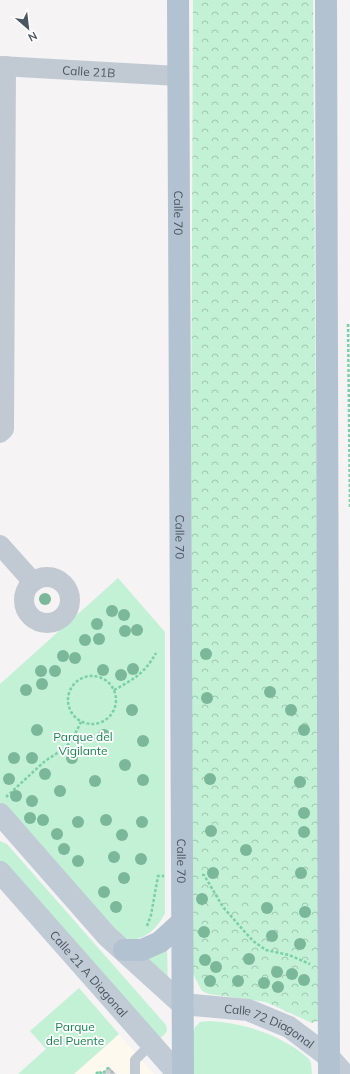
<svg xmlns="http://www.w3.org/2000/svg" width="350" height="1074" viewBox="0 0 350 1074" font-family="Mulish,sans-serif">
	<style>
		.commercial { fill: #fdf9ef }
		.green { fill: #c3f1d5 }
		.forest { fill: url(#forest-crowns) }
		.building { fill: url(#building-cross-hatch); stroke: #d7d9de }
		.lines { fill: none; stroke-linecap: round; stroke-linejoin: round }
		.path { stroke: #7ad0a6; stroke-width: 2.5; stroke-dasharray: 3 2; stroke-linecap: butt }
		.lane { stroke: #c1cad2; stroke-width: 10 }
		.street { stroke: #c1cad2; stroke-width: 20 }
		.secondary { stroke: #c1cbd6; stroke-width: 22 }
		.primary { stroke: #b3c2d1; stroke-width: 22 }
		.tree { fill: #7bb799 }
		.labels { text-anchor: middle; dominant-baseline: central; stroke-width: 3.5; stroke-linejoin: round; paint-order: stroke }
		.street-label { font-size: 12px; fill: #4a5661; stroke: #fff }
		.park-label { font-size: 12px; fill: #17864f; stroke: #fff }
	</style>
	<defs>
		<pattern id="forest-crowns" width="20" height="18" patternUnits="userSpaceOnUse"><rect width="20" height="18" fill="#c3f1d5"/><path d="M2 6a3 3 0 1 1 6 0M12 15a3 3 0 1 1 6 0" fill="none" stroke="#a0c6b0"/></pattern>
		<pattern id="building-cross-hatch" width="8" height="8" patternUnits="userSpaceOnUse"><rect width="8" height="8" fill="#cdcfd5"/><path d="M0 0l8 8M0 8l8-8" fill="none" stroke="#a8abb0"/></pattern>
	</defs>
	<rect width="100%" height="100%" fill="#f5f3f3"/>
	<path class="commercial" d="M119,1034l35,40h-80z"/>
	<path class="green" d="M118,578l47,54v281c-7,15 -23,31 -41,25 -3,-1 -7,-5 -11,-7l-113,-129v-118z
		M0,841l7,3 159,181 1,6 -3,4 -4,3 -160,-175z
		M167,946l1,47 -31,-34z
		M79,988l40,46 -45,40h-56l28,-25 -16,-18z
		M209,1021c36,2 73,14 100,38l2,4 1,11h-119v-41l2,-6 5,-5z"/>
	<path class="forest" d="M193,0h120l7,1014 -2,7 -6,2 -46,-21 -57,-8 -7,-3 -9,-17 -4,-21z"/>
	<path class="building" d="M109,1067l7,7h-20l3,-3 3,3z"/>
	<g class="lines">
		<path class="path" d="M348,324l2,184
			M68 700a24 24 0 1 1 48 0a24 24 0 1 1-48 0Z
			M114,690c20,-11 30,-16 42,-37
			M6,797l39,-36 20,-13 7,-8 9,-18
			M202,875h2l19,32 30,34 13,9 23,5 21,9
			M147,926l4,-11 7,-39h6
			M96,1074l3,-3 3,3 7,-7"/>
		<path class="lane" d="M135,1074v-14l16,-16"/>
		<g class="street">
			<path id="s1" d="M0,66l178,10"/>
			<path d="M0,433l4,-4 2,-363"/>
			<path d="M0,545l33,37"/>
			<circle cx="47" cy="600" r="23"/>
		</g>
		<g class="secondary">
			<path id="s2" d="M0,814l107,122 75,68 66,6 41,17 40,30 15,17"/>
			<path id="s3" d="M0,872l178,202"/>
		</g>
		<g class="primary">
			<path id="s4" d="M178,0l5,1074"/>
			<path d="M326,0l3,1074"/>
			<path d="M124,950h18l18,-8 22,-20"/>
		</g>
	</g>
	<g class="tree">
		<circle cx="45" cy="599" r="6"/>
		<circle cx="112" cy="611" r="6"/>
		<circle cx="124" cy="615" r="6"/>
		<circle cx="97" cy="624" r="6"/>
		<circle cx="137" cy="630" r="6"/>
		<circle cx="125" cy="631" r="6"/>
		<circle cx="99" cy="639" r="6"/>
		<circle cx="85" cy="640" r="6"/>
		<circle cx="206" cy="654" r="6"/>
		<circle cx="63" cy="656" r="6"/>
		<circle cx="75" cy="658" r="6"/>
		<circle cx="133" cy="669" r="6"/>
		<circle cx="103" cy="670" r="6"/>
		<circle cx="41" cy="671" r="6"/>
		<circle cx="55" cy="671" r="6"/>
		<circle cx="121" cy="675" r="6"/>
		<circle cx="42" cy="684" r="6"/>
		<circle cx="26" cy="690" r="6"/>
		<circle cx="270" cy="692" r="6"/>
		<circle cx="207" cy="698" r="6"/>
		<circle cx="132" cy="710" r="6"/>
		<circle cx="291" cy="710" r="6"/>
		<circle cx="37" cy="730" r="6"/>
		<circle cx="304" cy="730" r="6"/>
		<circle cx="104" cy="735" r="6"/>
		<circle cx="143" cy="741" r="6"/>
		<circle cx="14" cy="758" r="6"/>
		<circle cx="32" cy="758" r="6"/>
		<circle cx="72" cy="758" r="6"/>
		<circle cx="125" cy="765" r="6"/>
		<circle cx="45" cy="774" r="6"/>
		<circle cx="9" cy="779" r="6"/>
		<circle cx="210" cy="779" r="6"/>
		<circle cx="143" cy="780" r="6"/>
		<circle cx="95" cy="781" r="6"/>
		<circle cx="300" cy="782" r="6"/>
		<circle cx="60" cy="791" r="6"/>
		<circle cx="16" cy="796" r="6"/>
		<circle cx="32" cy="801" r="6"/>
		<circle cx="304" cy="813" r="6"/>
		<circle cx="30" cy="818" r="6"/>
		<circle cx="43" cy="820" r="6"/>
		<circle cx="106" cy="820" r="6"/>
		<circle cx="78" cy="822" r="6"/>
		<circle cx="142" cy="822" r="6"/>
		<circle cx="211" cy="831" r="6"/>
		<circle cx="304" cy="832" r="6"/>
		<circle cx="57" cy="834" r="6"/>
		<circle cx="122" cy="835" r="6"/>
		<circle cx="64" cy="849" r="6"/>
		<circle cx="246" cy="850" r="6"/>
		<circle cx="114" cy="857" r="6"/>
		<circle cx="141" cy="859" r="6"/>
		<circle cx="78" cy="861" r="6"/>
		<circle cx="213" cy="873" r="6"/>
		<circle cx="301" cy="873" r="6"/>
		<circle cx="124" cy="878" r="6"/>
		<circle cx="104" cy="892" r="6"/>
		<circle cx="202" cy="899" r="6"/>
		<circle cx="116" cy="907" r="6"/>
		<circle cx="267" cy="908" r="6"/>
		<circle cx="305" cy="912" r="6"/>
		<circle cx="204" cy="932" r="6"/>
		<circle cx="272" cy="936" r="6"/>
		<circle cx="300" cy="944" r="6"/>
		<circle cx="249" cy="959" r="6"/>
		<circle cx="205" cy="960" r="6"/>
		<circle cx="216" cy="967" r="6"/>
		<circle cx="277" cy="972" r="6"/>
		<circle cx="292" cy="974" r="6"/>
		<circle cx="304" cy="980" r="6"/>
		<circle cx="210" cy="981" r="6"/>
		<circle cx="238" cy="981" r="6"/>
		<circle cx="264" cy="983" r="6"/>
		<circle cx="278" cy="987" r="6"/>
	</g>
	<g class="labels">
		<g class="street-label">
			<text stroke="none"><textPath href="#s1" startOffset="89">Calle 21B</textPath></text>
			<text stroke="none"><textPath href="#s4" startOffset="213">Calle 70</textPath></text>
			<text stroke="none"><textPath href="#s4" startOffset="537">Calle 70</textPath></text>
			<text stroke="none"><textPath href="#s4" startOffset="861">Calle 70</textPath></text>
			<text stroke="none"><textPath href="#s3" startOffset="135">Calle 21 A Diagonal</textPath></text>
			<text stroke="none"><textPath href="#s2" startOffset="355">Calle 72 Diagonal</textPath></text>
		</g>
		<g class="park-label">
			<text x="83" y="736">Parque del<tspan x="83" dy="14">Vigilante</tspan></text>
			<text x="75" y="1026">Parque<tspan x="75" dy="14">del Puente</tspan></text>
		</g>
	</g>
	<g transform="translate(28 28) rotate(152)" stroke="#ffffff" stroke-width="3" paint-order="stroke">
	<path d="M0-3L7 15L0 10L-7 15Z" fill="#4a5661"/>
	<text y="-6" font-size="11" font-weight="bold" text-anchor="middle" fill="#4a5661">N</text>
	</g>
</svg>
